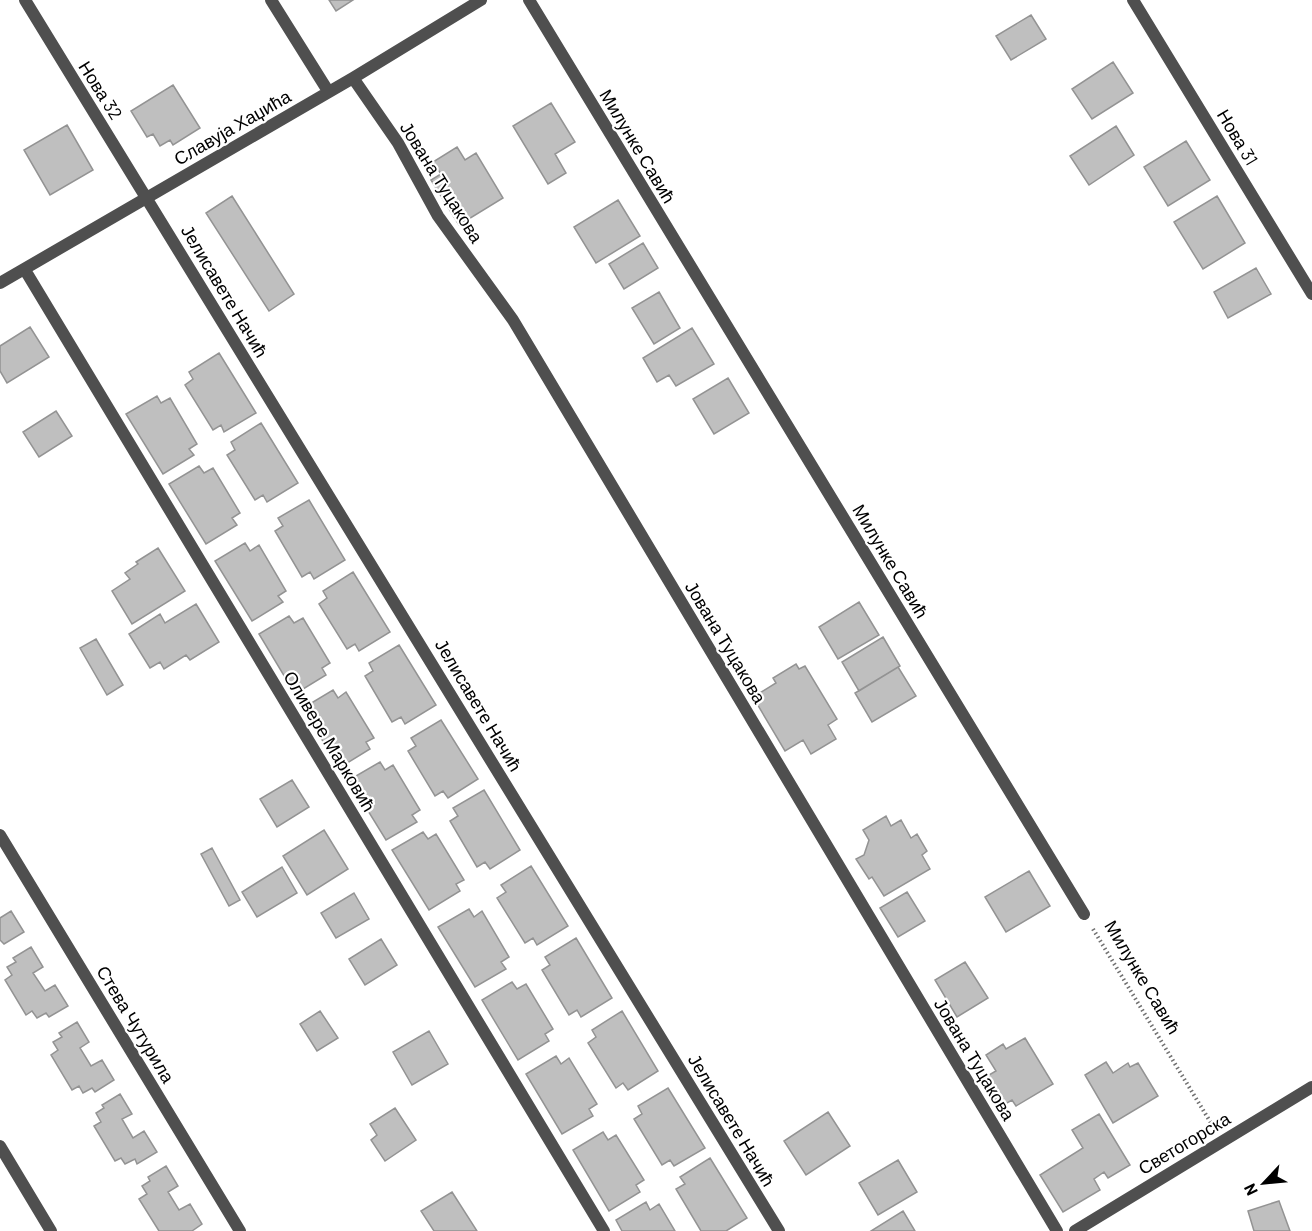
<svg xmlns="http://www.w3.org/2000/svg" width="1312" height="1231" viewBox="0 0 1312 1231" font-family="Barlow,sans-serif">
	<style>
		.building { fill: #bfbfbf; stroke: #939393; stroke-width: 1.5 }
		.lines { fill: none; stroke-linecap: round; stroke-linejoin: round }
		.path { stroke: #717171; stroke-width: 4; stroke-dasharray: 1.5 3; stroke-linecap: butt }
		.street { stroke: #4f4f4f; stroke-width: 12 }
		.labels { text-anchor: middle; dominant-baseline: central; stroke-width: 4.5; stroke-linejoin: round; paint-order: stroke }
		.street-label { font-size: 18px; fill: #000; stroke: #fff }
	</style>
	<rect width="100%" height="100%" fill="#fff"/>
	<path class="building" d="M329,0h24l-17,11z
		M1031,15l15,24 -35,21 -15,-24z
		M1113,62l20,31 -41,26 -20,-30z
		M173,85l27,43 -27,17 -3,-5 -10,6 -7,-12 -6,3 -16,-26z
		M551,103l24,39 -20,12 11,19 -18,11 -35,-58z
		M67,125l26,45 -43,25 -26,-45z
		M1116,126l18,29 -45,30 -19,-29z
		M1186,141l24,39 -42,26 -24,-39z
		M457,147l8,13 11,-7 27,45 -44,27 -28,-45 10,-6 -8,-12z
		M232,196l62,98 -25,17 -63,-98z
		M1217,196l28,47 -42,26 -29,-47z
		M618,200l22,36 -44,27 -22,-36z
		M643,243l15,25 -34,21 -15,-25z
		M1256,268l15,26 -43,24 -14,-26z
		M659,292l21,36 -26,16 -22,-36z
		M30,327l19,30 -42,26 -7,-12v-25z
		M692,328l22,36 -38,22 -7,-11 -12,7 -14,-24z
		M219,353l37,60 -32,19 -3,-7 -8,5 -28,-45 8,-6 -4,-7z
		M728,378l21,35 -35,21 -21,-35z
		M157,396l4,7 9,-5 27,46 -8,5 5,6 -31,19 -37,-60z
		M56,411l16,25 -33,21 -16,-25z
		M261,423l37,60 -31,19 -4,-7 -8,5 -28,-45 8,-5 -4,-8z
		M199,466l5,7 9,-5 27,45 -8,5 5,7 -31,19 -37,-60z
		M309,500l36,60 -31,19 -4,-7 -8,5 -27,-46 8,-5 -5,-8z
		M245,543l5,8 9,-6 27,46 -8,5 5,6 -31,19 -37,-60z
		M158,548l27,43 -53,33 -20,-33 18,-12 -5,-6 13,-9 -2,-2z
		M353,572l37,60 -31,19 -4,-7 -8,5 -28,-45 8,-6 -4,-7z
		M859,602l20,33 -41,24 -19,-32z
		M196,604l23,38 -29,18 -4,-5 -22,14 -4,-7 -10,6 -21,-34 31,-20 5,9z
		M289,616l5,7 9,-5 27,45 -8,5 4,7 -31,19 -36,-60z
		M883,637l17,29 -41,25 -17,-29z
		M96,639l27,46 -16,10 -27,-47z
		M399,645l37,60 -31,19 -4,-7 -9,5 -27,-46 8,-5 -4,-8z
		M796,664l3,5 6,-3 32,53 -9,6 8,14 -25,15 -8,-14 -18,11 -32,-54 23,-14 -3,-5z
		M898,667l18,29 -44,26 -17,-29z
		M333,690l5,8 8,-6 28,46 -8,4 4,7 -31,19 -36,-60z
		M441,720l37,59 -30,19 -5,-7 -8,5 -27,-45 8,-5 -5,-8z
		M380,762l5,8 8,-5 27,45 -8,5 5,7 -31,18 -37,-60z
		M292,780l17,27 -32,20 -17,-28z
		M484,790l36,60 -30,19 -5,-7 -8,5 -27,-46 8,-5 -5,-8z
		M886,816l5,10 10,-6 10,18 6,-4 10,17 -5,4 8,14 -46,27 -12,-19 -3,2 -13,-20 8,-4 5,-15 -6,-10z
		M324,830l24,39 -41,26 -24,-39z
		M423,832l5,7 8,-5 28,46 -8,4 4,7 -31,19 -37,-60z
		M212,848l28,52 -11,6 -28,-52z
		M531,866l37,60 -31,19 -4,-7 -8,5 -28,-45 9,-6 -5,-7z
		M282,867l15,26 -40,24 -15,-25z
		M1029,871l21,35 -44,26 -21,-35z
		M907,892l18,29 -27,16 -18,-29z
		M354,893l15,26 -33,19 -15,-25z
		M469,909l5,8 8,-6 27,46 -8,5 5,7 -31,18 -37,-60z
		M11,911l13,21 -20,12 -4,-4v-22z
		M576,938l36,60 -31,19 -4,-7 -8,5 -27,-45 8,-5 -5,-8z
		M381,939l16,26 -32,20 -16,-26z
		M31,947l12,20 -10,6 12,18 10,-6 13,21 -19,11 -3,-4 -9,5 -5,-7 -6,4 -21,-35 7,-5 -5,-8 9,-5 -3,-4z
		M965,962l23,36 -31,19 -22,-37z
		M512,982l5,7 9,-5 27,45 -8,5 4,7 -31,19 -36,-60z
		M320,1011l18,27 -21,13 -17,-27z
		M622,1011l36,60 -30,19 -5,-7 -7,5 -28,-45 8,-6 -4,-7z
		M77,1022l12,20 -9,6 11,18 11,-6 12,20 -19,12 -3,-4 -9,5 -4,-7 -7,4 -21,-35 7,-5 -5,-8 9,-5 -3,-4z
		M429,1031l19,33 -36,21 -19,-33z
		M1025,1038l28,46 -37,22 -4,-6 -12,7 -18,-28 14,-8 -10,-16 17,-11 3,5z
		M556,1056l5,8 8,-6 28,46 -8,5 4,7 -31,18 -36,-60z
		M1106,1062l7,11 15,-10 2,4 8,-4 20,33 -45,27 -28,-48z
		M668,1088l37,60 -31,18 -4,-6 -8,5 -28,-46 8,-5 -4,-8z
		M120,1094l12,20 -10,5 11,19 11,-7 13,21 -20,12 -2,-5 -10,5 -4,-6 -6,3 -21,-35 7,-4 -5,-9 8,-5 -2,-3z
		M395,1108l21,32 -31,21 -14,-21 6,-5 -7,-11z
		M828,1112l22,34 -44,29 -22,-34z
		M1099,1114l31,51 -22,13 -4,-6 -10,7 6,11 -37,22 -23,-37 43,-27 -11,-18z
		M603,1132l5,8 8,-5 28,45 -8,5 4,7 -31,19 -36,-61z
		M710,1158l37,60 -21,13h-25l-25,-42 9,-5 -5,-7z
		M898,1160l19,32 -39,23 -19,-32z
		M166,1166l12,20 -10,6 11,18 11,-6 12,20 -10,7h-33l-20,-32 8,-5 -5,-8 8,-5 -2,-4z
		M452,1192l25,39h-43l-13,-20z
		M1279,1201l11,30h-36l-6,-20z
		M646,1202l4,8 9,-6 16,27h-53l-6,-11z
		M903,1211l12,20h-44z"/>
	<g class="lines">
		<path class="path" d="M1093,929l121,199"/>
		<path class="street" d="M25,0l754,1231
			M271,0l57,91
			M529,0l555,914
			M1133,0l179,294
			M353,78l45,65 40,73 75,104 544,911
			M25,270l579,961
			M0,283l353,-205 128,-78
			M0,835l240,396
			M0,1146l51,85
			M1075,1231l237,-144"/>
	</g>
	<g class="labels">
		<g class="street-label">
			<text transform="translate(101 90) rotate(58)">Нова 32</text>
			<text transform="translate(232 127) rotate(-30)">Славуја Хаџића</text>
			<text transform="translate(1238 137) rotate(59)">Нова 31</text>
			<text transform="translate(638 146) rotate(59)">Милунке Савић</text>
			<text transform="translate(442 182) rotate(58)">Јована Туцакова</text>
			<text transform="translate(225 291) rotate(59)">Јелисавете Начић</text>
			<text transform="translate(891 561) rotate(59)">Милунке Савић</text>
			<text transform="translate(726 642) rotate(59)">Јована Туцакова</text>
			<text transform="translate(479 705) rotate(59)">Јелисавете Начић</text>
			<text transform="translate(330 741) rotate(59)">Оливере Марковић</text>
			<text transform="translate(1143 977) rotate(59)">Милунке Савић</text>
			<text transform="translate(136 1024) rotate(59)">Стева Чутурила</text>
			<text transform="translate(975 1059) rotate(59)">Јована Туцакова</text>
			<text transform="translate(732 1120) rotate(59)">Јелисавете Начић</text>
			<text transform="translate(1184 1143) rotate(-31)">Светогорска</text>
		</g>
	</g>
	<g transform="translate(1264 1183) rotate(244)" stroke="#ffffff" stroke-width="4.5" paint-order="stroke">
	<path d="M0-4.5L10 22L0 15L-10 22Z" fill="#000000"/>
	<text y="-9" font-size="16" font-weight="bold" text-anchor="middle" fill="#000000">N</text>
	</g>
</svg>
